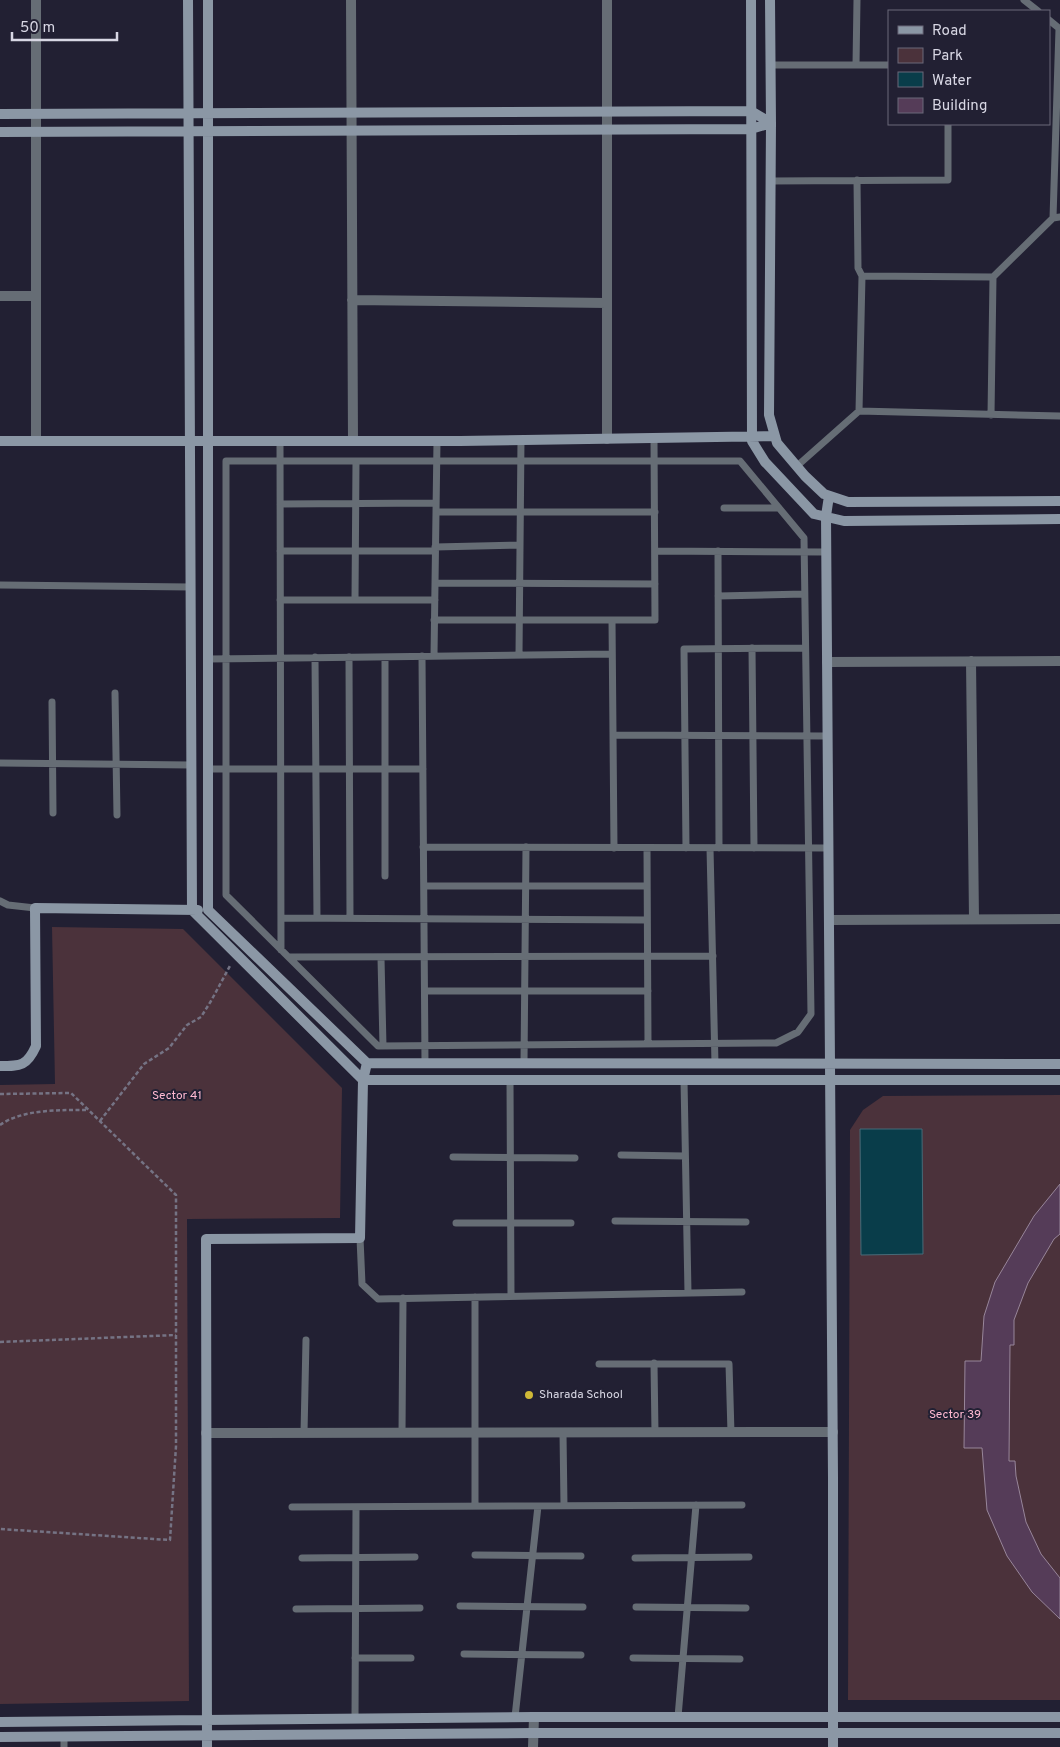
<svg xmlns="http://www.w3.org/2000/svg" width="1060" height="1747" viewBox="0 0 1060 1747" font-family="Overpass,sans-serif">
	<style>
		.green { fill: #4b323b }
		.water { fill: #093d4a; stroke: #476b78 }
		.building { fill: #553c58; stroke: #98869a }
		.lines { fill: none; stroke-linecap: round; stroke-linejoin: round }
		.path { stroke: #757384; stroke-width: 2.5; stroke-dasharray: 4 2.5; stroke-linecap: butt }
		.lane { stroke: #666d75; stroke-width: 7 }
		.street { stroke: #666d75; stroke-width: 10 }
		.secondary { stroke: #8b97a5; stroke-width: 10 }
		.poi-dot { fill: #cfb837; stroke: #222033; stroke-width: 2 }
		.labels { text-anchor: middle; dominant-baseline: central; stroke-width: 4; stroke-linejoin: round; paint-order: stroke }
		.park-label { font-size: 12px; fill: #ffb9d1; stroke: #222033 }
		.poi-label { font-size: 12px; fill: #d8d7e4; stroke: #222033; text-anchor: start }
	</style>
	<rect width="100%" height="100%" fill="#222033"/>
	<path class="green" d="M52,927l131,2 159,159 -2,130 -153,1 2,482 -189,3v-619l55,-1z
		M1060,1095v605h-212l2,-570 13,-20 20,-14z"/>
	<path class="water" d="M860,1129h62l1,125 -62,1z"/>
	<path class="building" d="M1060,1184v50l-6,5 -26,44 -14,37v25h-4l-1,116h6l1,15 10,46 15,32 19,24v41l-28,-27 -25,-36 -20,-46 -5,-62h-18l1,-87h16l3,-45 11,-34 39,-66z"/>
	<g class="lines">
		<path class="path" d="M0,1094l71,-1 105,102v251l-6,94 -170,-11
			M100,1121l44,-57 25,-16 18,-23 14,-8 10,-16 20,-37
			M0,1125c22,-16 62,-15 88,-15
			M0,1342l176,-7"/>
		<path class="lane" d="M1024,0l14,11
			M1049,20l11,9
			M1059,29l-6,189 7,-1
			M771,65h118
			M856,65l1,-65
			M857,180l1,88 4,8 -3,135 201,5
			M770,181l178,-1v-56
			M862,276l131,1 -2,138
			M993,277l60,-59
			M280,441l1,509
			M226,461h514l64,77 7,476 -13,18 -22,11 -398,3 -152,-151z
			M797,466l62,-55
			M280,504l156,-1
			M724,508h55
			M436,512h219
			M435,547l85,-2
			M280,551h155
			M655,551l171,1
			M718,551l1,297
			M435,583l220,1
			M0,585l191,2
			M718,596l86,-2
			M280,600h155
			M355,600l1,-139
			M434,620h221l-1,-182
			M612,620l2,228
			M752,648l2,200
			M519,655l2,-215
			M422,656l3,407
			M434,656l3,-215
			M315,657l2,261
			M349,657l1,261
			M208,659l404,-5
			M115,693l2,122
			M52,702l1,111
			M613,735l214,1
			M0,763l191,2
			M208,769h215
			M423,847l405,1
			M647,848l1,196
			M686,848l-2,-199 121,-1
			M710,848l5,216
			M385,876v-219
			M424,886h223
			M0,901l8,4 27,3
			M281,918l366,2
			M289,957l424,-1
			M381,958l2,88
			M425,991h223
			M524,1063l2,-216
			M510,1080l1,216
			M684,1080l4,213
			M621,1155l64,1
			M453,1157l122,1
			M615,1221l131,1
			M456,1223h115
			M360,1238l2,46 16,15 364,-7
			M654,1363l1,70
			M599,1364h130l2,69
			M304,1433l2,-93
			M402,1433l1,-135
			M563,1433l1,73
			M475,1506v-209
			M292,1507l450,-2
			M475,1555l106,1
			M302,1558l113,-1
			M635,1558l114,-1
			M460,1606l123,1
			M636,1607l110,1
			M296,1609l124,-1
			M464,1654l117,1
			M355,1658h56
			M633,1658l107,1
			M515,1717l23,-211
			M678,1717l18,-212
			M355,1719l1,-212
			M64,1737v10"/>
		<path class="street" d="M351,0l2,441
			M607,0v439
			M0,296h36
			M352,300l255,3
			M36,441v-441
			M971,661l3,258
			M827,662l233,-1
			M829,920l231,-1
			M206,1433l627,-1
			M533,1747l1,-30"/>
		<path class="secondary" d="M188,0l4,910 171,170h697
			M208,0v910l159,153 693,1
			M751,0l1,441 13,21 49,52 30,7 216,-2
			M770,0l1,123 -2,292 8,28 28,33 19,18 24,8 212,-1
			M0,114l751,-3 20,12
			M0,132l751,-3 20,-6
			M0,441h460l315,-5
			M829,496l-3,20 7,961v270
			M0,1066c21,0 27,0 36,-20l-1,-138 163,2
			M0,1722l534,-5h526
			M0,1737l533,-4h527
			M207,1747l-1,-508 154,-1 3,-158 4,-17"/>
	</g>
	<circle class="poi-dot" cx="529" cy="1395" r="5"/>
	<g class="labels">
		<g class="park-label">
			<text x="177" y="1096">Sector 41</text>
			<text x="955" y="1415">Sector 39</text>
		</g>
		<g class="poi-label">
			<text x="539" y="1395">Sharada School</text>
		</g>
	</g>
	<rect x="888" y="10" width="162" height="115" fill="#222033" stroke="#6b697a"/>
	<rect x="898" y="26" width="25" height="8" fill="#8b97a5" stroke="#6b697a"/>
	<text x="932" y="35" font-size="15" fill="#d8d7e4">Road</text>
	<rect x="898" y="48" width="25" height="15" fill="#4b323b" stroke="#6b697a"/>
	<text x="932" y="60" font-size="15" fill="#d8d7e4">Park</text>
	<rect x="898" y="72" width="25" height="15" fill="#093d4a" stroke="#6b697a"/>
	<text x="932" y="85" font-size="15" fill="#d8d7e4">Water</text>
	<rect x="898" y="98" width="25" height="15" fill="#553c58" stroke="#6b697a"/>
	<text x="932" y="110" font-size="15" fill="#d8d7e4">Building</text>
	<path d="M12 32v8h105v-8" fill="none" stroke="#d8d7e4" stroke-width="2.5"/>
	<text x="20" y="32" font-size="15" fill="#d8d7e4" stroke="#222033" stroke-width="4" paint-order="stroke">50 m</text>
</svg>
